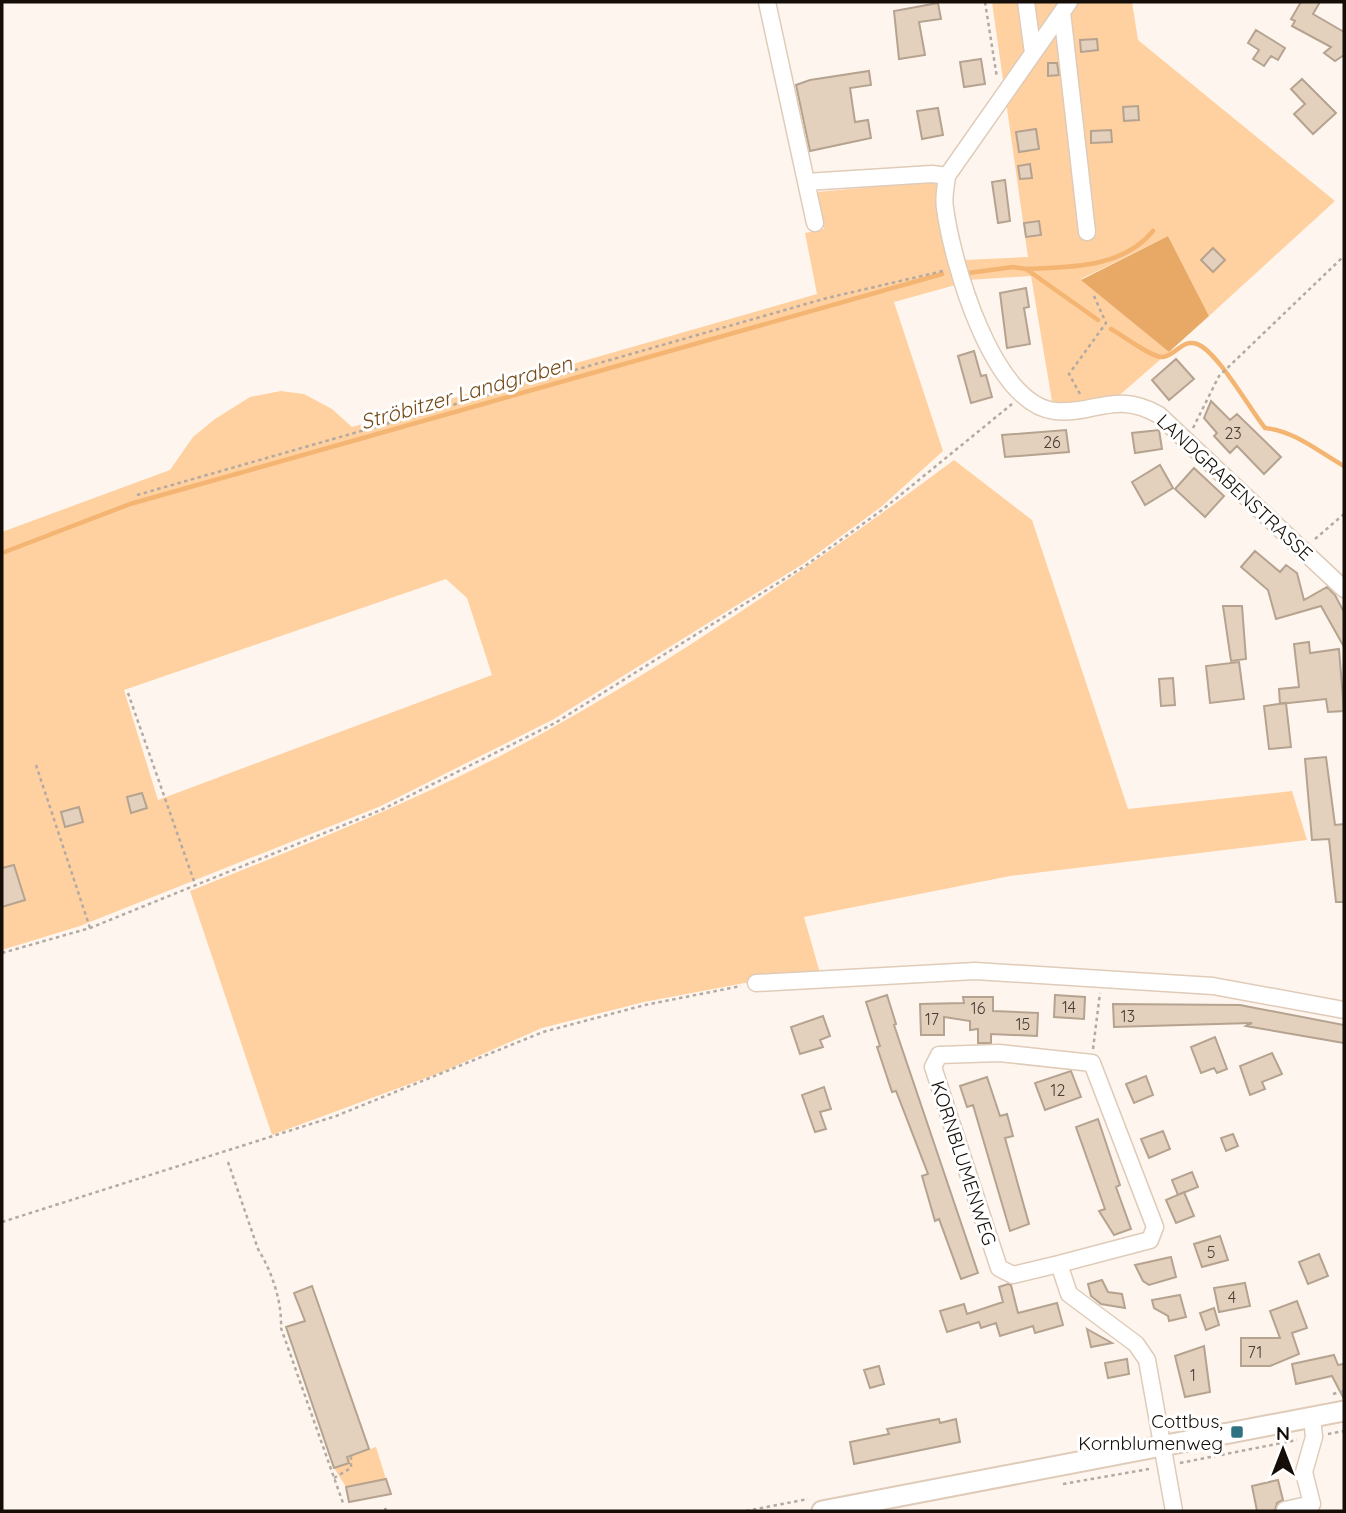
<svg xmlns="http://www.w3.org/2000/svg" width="1346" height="1513" viewBox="0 0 1346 1513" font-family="Quicksand,sans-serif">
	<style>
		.green { fill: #ffd0a0; fill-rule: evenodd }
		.forest { fill: #e8a966 }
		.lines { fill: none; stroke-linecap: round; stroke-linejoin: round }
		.stream { stroke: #f4b572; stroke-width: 4.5 }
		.building { fill: #e3d0bd; stroke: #b5a390; stroke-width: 2 }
		.minor-casing { stroke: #dfcbb8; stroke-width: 19 }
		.major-casing { stroke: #dfcbb8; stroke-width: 23 }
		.path { stroke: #b2aaa3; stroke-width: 2.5; stroke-dasharray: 3.5 3.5; stroke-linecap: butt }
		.minor { stroke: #fff; stroke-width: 16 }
		.major { stroke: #fff; stroke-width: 19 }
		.poi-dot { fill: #2e7282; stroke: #fff; stroke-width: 2.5 }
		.labels { text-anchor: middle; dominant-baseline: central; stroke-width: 6; stroke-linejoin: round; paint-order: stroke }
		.number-label { font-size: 16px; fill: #483e35 }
		.street-label { font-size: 19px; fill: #150e08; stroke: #fff }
		.poi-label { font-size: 19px; fill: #150e08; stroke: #fff; text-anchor: end }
		.water-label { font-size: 21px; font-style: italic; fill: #744b19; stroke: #fff }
	</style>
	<rect width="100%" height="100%" fill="#fef6ee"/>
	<path class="green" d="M992,2h75l-53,84 64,-84h54l6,38 197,161 -126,115 -41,-80 -87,43 88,73 -54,47 -62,8 -22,-131 -64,4 -3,-20 64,-3z
		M936,181v24l23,79 -65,18 49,149 -62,56 -78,57 -249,155 -173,87 -301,120 -78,24v-418l168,-62 23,-33 22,-18 35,-22 31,-6 23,3 28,15 20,18 465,-133 -12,-61 19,-4 -7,-37zM446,579l21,19 25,77 -334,125 -34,-110z
		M954,460l78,60 96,289 164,-18 15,49 -297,36 -206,41 16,56 -70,9 -106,20 -102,26 -100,44 -170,63 -82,-244c125,-50 250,-99 367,-166 138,-78 270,-170 397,-265z
		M376,1447l10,32 -40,8 -12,-19 13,-11z"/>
	<path class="forest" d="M1168,236l41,80 -40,36 -88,-72z"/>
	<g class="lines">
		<path class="stream" d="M1026,269c44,-2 97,-1 127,-38
			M968,273l45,-6 13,2 72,51
			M1111,329c11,6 41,29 52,28 13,-2 19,-18 34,-13 20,7 52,64 68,84 30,3 54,24 79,38
			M2,553l128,-49 812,-230"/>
	</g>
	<path class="building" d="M1301,2h19l-7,12 31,18v23l-9,6 -11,-8 7,-6 -39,-21 3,-5 -4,-2z
		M938,3l3,16 -22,3 6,33 -26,4 -5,-48z
		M1256,30l29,18 -7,12 -7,-4 -7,10 -11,-7 6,-9 -11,-7z
		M1097,39l1,11 -17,2 -1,-12z
		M981,59l4,25 -21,3 -4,-25z
		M1048,63h9l2,12 -11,1z
		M869,71l2,14 -21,3 5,34 13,-2 3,18 -61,13 -14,-66 14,-5z
		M1302,79l34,34 -23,21 -19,-20 11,-10 -14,-15z
		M1138,106l1,14 -15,1 -1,-14z
		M938,108l5,27 -21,4 -5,-28z
		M1036,129l3,20 -20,3 -3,-20z
		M1111,130l1,12 -21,1v-12z
		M1030,164l2,14 -12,1 -2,-13z
		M1005,180l5,41 -12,2 -6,-41z
		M1039,221l2,14 -15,2 -2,-14z
		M1213,248l12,12 -12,12 -12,-12z
		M1026,288l3,19 -5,1 6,36 -23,4 -7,-55z
		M974,351l7,25 5,-1 6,22 -21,6 -13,-47z
		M1176,359l18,20 -25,21 -17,-20z
		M1211,401l19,19 7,-6 44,43 -17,17 -27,-28 -7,7 -16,-17 3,-3 -13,-15z
		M1066,430l3,22 -64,5 -3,-22z
		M1159,430l3,19 -27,4 -3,-20z
		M1160,465l13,23 -28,17 -13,-23z
		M1194,468l30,28 -19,21 -30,-28z
		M1255,551l25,21 6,-7 11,8 7,27 23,-13 8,8 9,17v35l-23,-41 -45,13 -8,-29 -27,-23z
		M1223,606h19l4,53 -15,2z
		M1309,642l1,11 29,-4 5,62 -16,1 -2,-13 -46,5 -1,-15 20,-2 -5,-43z
		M1239,662l5,37 -34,4 -4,-37z
		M1173,678l2,27 -14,1 -2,-27z
		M1286,703l5,44 -22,2 -5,-43z
		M1326,757l9,68 9,-1v78h-8l-7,-63 -17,1 -7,-81z
		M142,793l5,15 -16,5 -4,-16z
		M79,807l4,15 -18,5 -4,-15z
		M14,865l11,35 -23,7v-39z
		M887,995l9,29 -2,1 84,248 -17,6 -22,-60 -4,2 -13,-45 6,-2 -32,-83 -4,1 -15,-45 3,-1 -14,-44z
		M1055,995l30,2 -1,22 -30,-2z
		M963,997h30v14l45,2 -1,23 -46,-2v9h-13v-14l-8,1v-9l-26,-4v18h-23l-1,-31 44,-1z
		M1113,1004l127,1 104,20v18l-98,-17 6,-3 -138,4z
		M823,1016l7,20 -10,4 3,7 -23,7 -9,-27z
		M1215,1037l12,32 -10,4 -3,-5 -13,5 -10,-26z
		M1272,1053l10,21 -20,8 3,7 -15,6 -10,-29z
		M1071,1071l10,26 -36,13 -10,-27z
		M1146,1076l7,19 -19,8 -8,-19z
		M987,1077l13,39 7,-2 6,22 -8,2 24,86 -19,7 -37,-126 -6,2 -7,-21z
		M824,1087l7,22 -11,3 6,17 -11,3 -13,-37z
		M1098,1119l22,66 -4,2 15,42 -17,6 -15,-24 6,-2 -29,-82z
		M1163,1131l7,18 -21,9 -8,-19z
		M1233,1134l5,12 -12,5 -5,-13z
		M1192,1172l6,15 -20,8 -6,-15z
		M1184,1192l10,24 -18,7 -10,-23z
		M1220,1236l8,24 -26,7 -8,-23z
		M1319,1254l9,22 -20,8 -9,-22z
		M1171,1257l5,20 -27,8 -6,-4 -8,-16z
		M1102,1280l6,12 14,2 3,14 -24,-4 -10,-8 -3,-12z
		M1245,1283l5,23 -31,6 -5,-24z
		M1008,1284l3,1 7,28 39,-10 6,22 -28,8 -2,-7 -33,10 -4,-13 -15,5 -2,-6 -32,10 -7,-21 24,-7 3,10 36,-12 -4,-15z
		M312,1286l57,163 -22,8 2,6 -15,5 -48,-141 19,-6 -11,-28z
		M1180,1295l6,22 -17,4 -1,-5 -14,-8 -2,-8z
		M1297,1301l10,27 -15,5 7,21 -29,12h-29v-28h39l-10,-27z
		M1214,1308l5,17 -13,5 -6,-17z
		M1087,1329l25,14 -21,4z
		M1204,1346l6,46 -25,5 -10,-41z
		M1334,1355l4,10 6,-1v35l-12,-23 -36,8 -4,-20z
		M1127,1359l2,15 -21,4 -3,-15z
		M879,1366l5,18 -14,4 -6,-18z
		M939,1419l1,4 16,-4 4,23 -106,22 -4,-22 39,-8 -2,-5z
		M386,1479l5,15 -42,8 -3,-15z
		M1278,1480l5,20 -6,3 -2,8h-18l-5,-25z"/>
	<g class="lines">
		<g class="minor-casing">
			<path id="minor" d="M767,2l48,221
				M1026,2l7,51
				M1069,2l-122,174c-1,10 -4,22 -2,32 7,53 47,196 110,203 39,4 60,-21 104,4l185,174
				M1062,12l25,220
				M806,182l126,-8 15,2
				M756,983l219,-12 238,15 131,24
				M1059,1264l91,-24 5,-13 -63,-164 -93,-10 -60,2 -6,12 66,201 14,7 46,-11 10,30 67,50 11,16 27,151
				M1285,1510l27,-6 -8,-32 10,-35 -2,-20"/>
		</g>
		<g class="major-casing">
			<path id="major" d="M822,1511l522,-100"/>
		</g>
		<path class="path" d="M985,2l12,76
			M1080,394l-11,-20 37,-51 -12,-27
			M1193,428l26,-52 125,-120
			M137,495l690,-197 116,-27
			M1315,539l29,-25
			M128,693l67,191
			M36,765l54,163
			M2,953l88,-25 291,-118 174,-87 250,-157 77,-56 130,-106
			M1093,1049l7,-56
			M228,1162l30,87c14,23 24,52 23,79l62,175
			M2,1222l334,-106 207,-84 102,-27 96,-19
			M1333,1394l11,-3
			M1328,1434l16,-3
			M1180,1463l117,-23
			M334,1478l17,-10v-13
			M1063,1484l86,-15
			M385,1508l1,3
			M746,1511l62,-12"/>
		<use href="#minor" class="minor"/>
		<use href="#major" class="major"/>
	</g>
	<rect class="poi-dot" x="1230" y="1425" width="14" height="14" rx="3.5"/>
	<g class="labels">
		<g class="number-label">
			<text x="1233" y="433">23</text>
			<text x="1052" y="442">26</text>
			<text x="1069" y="1007">14</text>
			<text x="978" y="1008">16</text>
			<text x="1128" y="1016">13</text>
			<text x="932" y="1019">17</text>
			<text x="1023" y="1024">15</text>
			<text x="1058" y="1090">12</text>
			<text x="1211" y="1252">5</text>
			<text x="1232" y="1297">4</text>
			<text x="1255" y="1352">71</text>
			<text x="1193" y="1375">1</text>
		</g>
		<g class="street-label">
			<text transform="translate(1235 487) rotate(43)">LANDGRABENSTRASSE</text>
			<text transform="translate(964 1163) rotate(72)">KORNBLUMENWEG</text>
		</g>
		<g class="poi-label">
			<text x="1223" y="1421">Cottbus,<tspan x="1223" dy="22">Kornblumenweg</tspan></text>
		</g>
		<g class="water-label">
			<text transform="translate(466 392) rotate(-16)">Ströbitzer Landgraben</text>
		</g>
	</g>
	<rect width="1346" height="1513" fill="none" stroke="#150e08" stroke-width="7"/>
	<g transform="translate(1283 1450)" stroke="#ffffff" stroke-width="5" paint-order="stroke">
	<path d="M0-5L12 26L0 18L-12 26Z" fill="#150e08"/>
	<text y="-10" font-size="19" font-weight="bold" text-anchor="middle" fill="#150e08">N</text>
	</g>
</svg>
